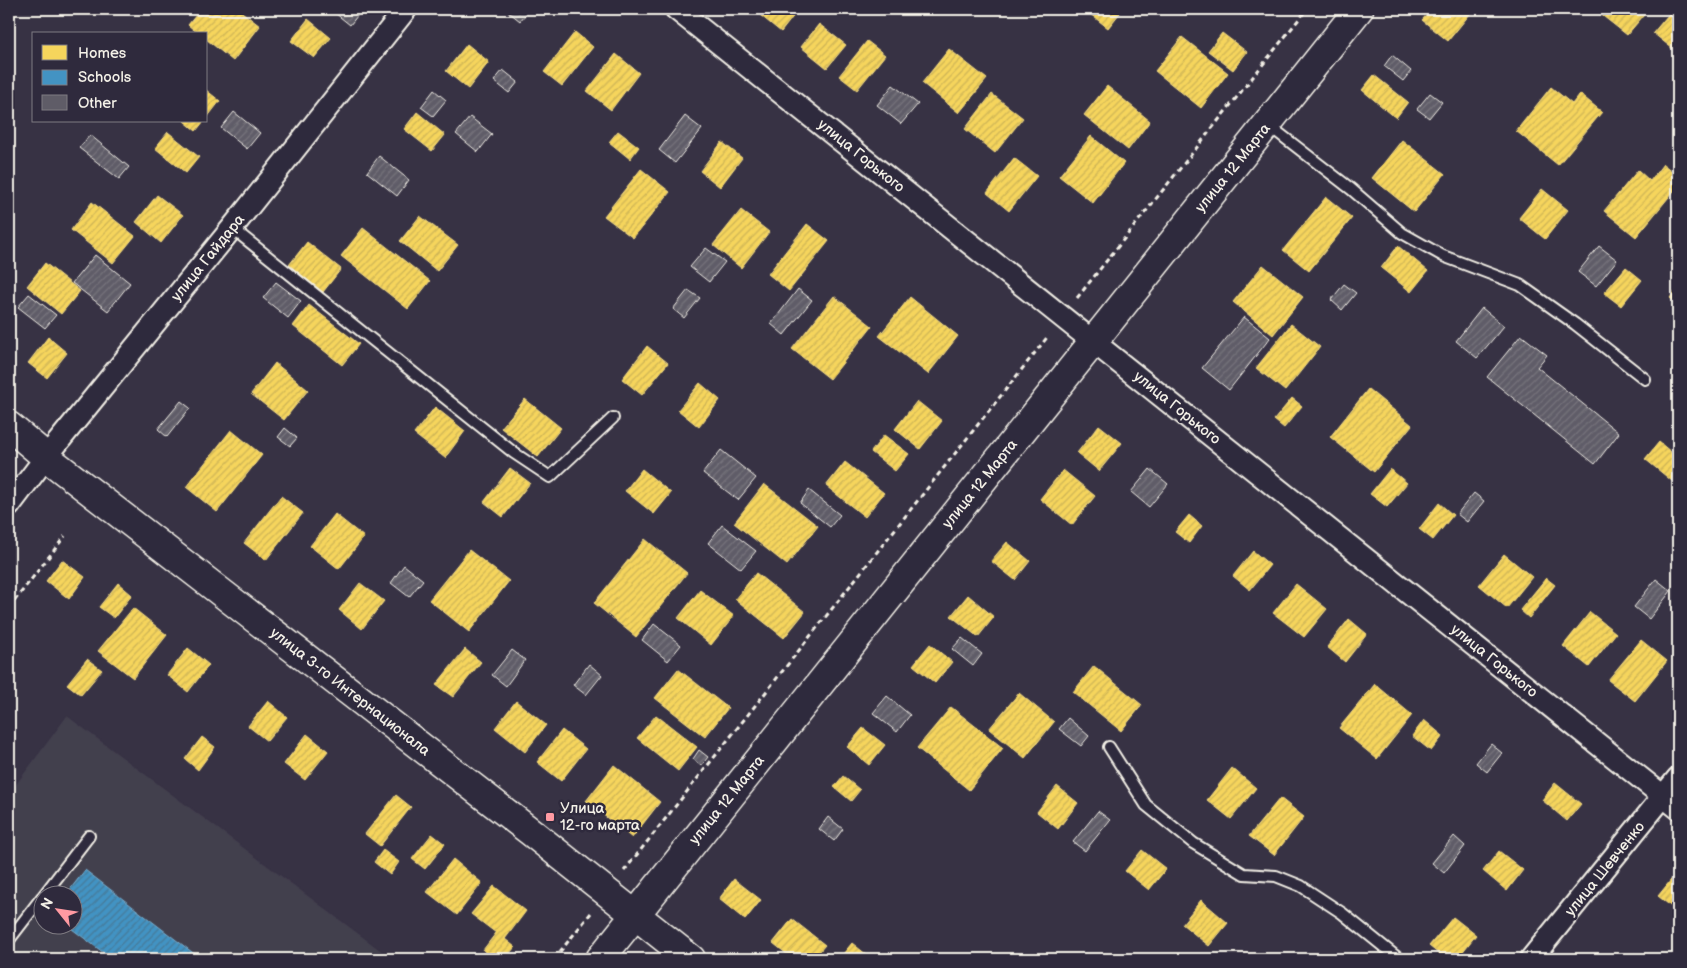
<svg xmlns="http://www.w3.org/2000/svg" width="1687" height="968" viewBox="0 0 1687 968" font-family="'Balsamiq Sans',sans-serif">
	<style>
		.built { fill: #433f4e; fill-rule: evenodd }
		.homes { fill: url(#homes-hatch); stroke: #f5dd86 }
		.schools { fill: url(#schools-hatch); stroke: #78afce }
		.building { fill: url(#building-hatch); stroke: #f4f1e8 }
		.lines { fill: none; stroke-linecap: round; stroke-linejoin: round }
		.lane-casing { stroke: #f4f1e8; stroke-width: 14 }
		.street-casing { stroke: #f4f1e8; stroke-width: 25 }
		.secondary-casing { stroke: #f4f1e8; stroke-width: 31 }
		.path { stroke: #f4f1e8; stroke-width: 3; stroke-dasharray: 5 4; stroke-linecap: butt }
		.lane { stroke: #2f2a3d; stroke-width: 10 }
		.street { stroke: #2f2a3d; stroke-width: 21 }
		.secondary { stroke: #2f2a3d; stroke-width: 28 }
		.poi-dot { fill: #ff9aa2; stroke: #2f2a3d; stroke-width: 2 }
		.labels { text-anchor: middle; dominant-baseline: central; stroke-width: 5; stroke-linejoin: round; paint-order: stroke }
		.street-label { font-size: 15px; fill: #f4f1e8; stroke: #2f2a3d }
		.poi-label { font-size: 15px; fill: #f4f1e8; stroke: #2f2a3d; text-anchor: start }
	</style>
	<defs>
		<pattern id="homes-hatch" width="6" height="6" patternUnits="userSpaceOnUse" patternTransform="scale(1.25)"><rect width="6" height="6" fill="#f6d55c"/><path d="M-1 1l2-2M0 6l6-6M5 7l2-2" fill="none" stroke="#cbb256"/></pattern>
		<pattern id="schools-hatch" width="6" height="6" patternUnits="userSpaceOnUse" patternTransform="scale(1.25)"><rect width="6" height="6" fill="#4393c3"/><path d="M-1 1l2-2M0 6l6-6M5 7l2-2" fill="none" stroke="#457997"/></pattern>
		<pattern id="building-hatch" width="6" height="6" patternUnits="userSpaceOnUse" patternTransform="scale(1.25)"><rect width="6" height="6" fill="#5f5c67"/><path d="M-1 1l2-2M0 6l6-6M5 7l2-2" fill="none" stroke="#77747d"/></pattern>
	</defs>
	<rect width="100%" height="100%" fill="#373244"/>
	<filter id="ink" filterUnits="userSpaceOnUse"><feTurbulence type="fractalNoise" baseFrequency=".02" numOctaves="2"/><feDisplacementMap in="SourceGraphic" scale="10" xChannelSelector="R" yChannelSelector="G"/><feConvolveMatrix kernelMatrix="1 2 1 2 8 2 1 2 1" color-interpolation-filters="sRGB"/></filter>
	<g filter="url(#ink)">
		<path class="built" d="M67,716l325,243h-383v-165zM42,896h30v30h-30z"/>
		<path class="homes" d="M201,9h37l22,17 -27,35 -27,-22v-5h-7l-11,-9z
			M765,9h34l-18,23 -21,-17z
			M1087,9h36l-15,19 -23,-18z
			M1432,9h42l-26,32 -26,-21z
			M1594,9h55l-22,26z
			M1673,9h5v44l-25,-20z
			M308,19l23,19 -17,20 -23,-17z
			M819,24l27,21 -19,23 -26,-21z
			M575,32l18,15 -31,39 -18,-14z
			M1222,33l25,19 -14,18 -25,-19z
			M1182,37l46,36 -27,35 -46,-37z
			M867,41l18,14 -28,35 -18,-14z
			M467,44l22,18 -21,27 -22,-18z
			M949,49l38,30 -28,34 -37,-30z
			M616,54l23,19 -28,37 -24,-19z
			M1374,75l34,27 -12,16 -34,-28z
			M1107,86l43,35 -22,29 -44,-35z
			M1551,87l21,17 8,-10 22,18 -44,53 -42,-34z
			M206,90l14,11 -14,18z
			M992,94l31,24 -28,35 -30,-24z
			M417,112l28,23 -13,16 -28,-22z
			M184,121h20l-8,10z
			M618,131l21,16 -9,12 -21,-17z
			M168,132l31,25 -13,16 -31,-25z
			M1091,136l33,27 -31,40 -34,-27z
			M1402,140l43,34 -31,38 -42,-34z
			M722,142l20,16 -22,29 -20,-16z
			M1014,158l23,18 -28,35 -22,-18z
			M1663,164l15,12v10l-42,51 -32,-26 34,-41 12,11z
			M641,169l29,23 -37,46 -29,-22z
			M1542,189l26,21 -23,29 -26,-21z
			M157,195l26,20 -22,28 -25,-21z
			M1326,197l26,21 -43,53 -26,-21z
			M92,202l43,34 -22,27 -42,-33z
			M741,210l28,22 -28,36 -28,-23z
			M420,216l38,29 -21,26 -37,-30z
			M807,224l22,17 -40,50 -21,-17z
			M363,228l67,53 -22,28 -67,-53z
			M307,242l34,27 -18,23 -34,-27z
			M1398,246l30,25 -17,21 -30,-24z
			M45,263l35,28 -19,23 -34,-28z
			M1263,265l40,32 -30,38 -40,-33z
			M1626,267l16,13 -21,26 -17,-13z
			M1678,288v16l-8,-6z
			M834,296l38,30 -42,53 -38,-30z
			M910,297l48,39 -30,38 -49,-38z
			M309,305l50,39 -17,21 -49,-39z
			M1291,324l29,23 -35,44 -29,-23z
			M48,337l19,16 -20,25 -19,-15z
			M647,346l21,17 -26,32 -20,-16z
			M275,363l33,27 -24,30 -33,-26z
			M700,383l20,17 -21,27 -21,-17z
			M1368,389l44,36 -38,47 -44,-35z
			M1292,398l10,8 -18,22 -10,-8z
			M525,399l36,29 -23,29 -37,-29z
			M917,401l25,20 -22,28 -25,-20z
			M435,407l30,24 -20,27 -31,-24z
			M1099,425l23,18 -23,28 -22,-18z
			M231,430l31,25 -45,57 -31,-25z
			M884,435l25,19 -14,17 -24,-19z
			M1659,442l19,16v14l-6,9 -27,-22z
			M845,462l39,31 -19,24 -39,-31z
			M510,468l20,15 -27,34 -19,-15z
			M642,469l29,24 -17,21 -29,-23z
			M1390,469l17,14 -20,24 -17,-13z
			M1063,470l32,26 -23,29 -32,-26z
			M764,484l54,42 -31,39 -53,-42z
			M281,496l22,17 -37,47 -22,-17z
			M1439,503l14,12 -20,25 -14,-11z
			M335,514l29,23 -25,32 -29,-23z
			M1189,515l13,11 -13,17 -14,-11z
			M645,539l42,34 -51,64 -42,-34z
			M1007,542l23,19 -15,19 -24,-19z
			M469,550l40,31 -40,51 -40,-32z
			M1253,551l17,14 -20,25 -17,-14z
			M1504,554l28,23 -25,31 -28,-23z
			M62,560l23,17 -16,22 -23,-18z
			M756,573l49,39 -21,26 -49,-39z
			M1546,578l9,7 -26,33 -9,-8z
			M118,583l14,12 -18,23 -15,-11z
			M360,583l24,18 -22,28 -23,-19z
			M1296,584l31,25 -23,28 -31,-24z
			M700,590l34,26 -23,29 -33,-27z
			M968,595l26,22 -16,20 -27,-21z
			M133,608l34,27 -34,43 -35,-27z
			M1590,612l26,21 -27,34 -26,-21z
			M1349,619l18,15 -22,28 -18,-15z
			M1641,640l26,21 -32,40 -27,-21z
			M930,644l22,18 -17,21 -22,-18z
			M188,648l21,17 -21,27 -21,-17z
			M465,649l16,13 -28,35 -17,-12z
			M87,659l15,11 -21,25 -14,-11z
			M1094,666l48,39 -21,26 -48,-39z
			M678,669l50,39 -23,29 -50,-39z
			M1375,684l37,31 -35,44 -38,-31z
			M1019,693l35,29 -29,36 -36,-29z
			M268,701l19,16 -20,24 -19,-15z
			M516,701l30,24 -21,27 -30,-24z
			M951,707l52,41 -34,42 -52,-42z
			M656,715l41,32 -19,24 -41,-33z
			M1424,720l19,16 -12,15 -19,-15z
			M863,728l22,17 -16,20 -22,-18z
			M562,730l24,19 -25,32 -24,-19z
			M307,734l21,17 -23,29 -21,-16z
			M202,737l13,10 -17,23 -13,-11z
			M614,765l46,37 -28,36 -46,-37z
			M1232,768l24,20 -25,31 -24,-19z
			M843,776l17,14 -9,11 -17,-14z
			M1555,783l26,21 -14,17 -25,-21z
			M1057,786l21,17 -20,26 -21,-17z
			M396,795l15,12 -31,39 -15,-12z
			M1280,798l24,19 -30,38 -25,-19z
			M432,834l13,10 -20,25 -13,-10z
			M383,850l16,12 -9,13 -16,-13z
			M1142,850l24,19 -17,21 -24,-19z
			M1499,851l24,19 -16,21 -24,-20z
			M453,859l29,24 -25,32 -30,-23z
			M1675,875l3,2v35l-20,-16z
			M734,879l27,21 -16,20 -26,-21z
			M494,886l32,25 -21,28 10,8 -10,12h-11l-11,-9 13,-17 -25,-19z
			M1201,900l27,23 -19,23 -27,-22z
			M1453,917l23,18 -19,24h-12l-16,-13z
			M792,919l33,26 -12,14h-20l-20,-16z
			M852,943l20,16h-33z
			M1634,953l8,6h-13z"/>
		<path class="schools" d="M85,870l116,89h-89l-44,-33h4v-30h-7z"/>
		<path class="building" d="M330,9h28l3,2 -11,14z
			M505,9h25l-10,12z
			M1392,55l19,16 -8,10 -19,-15z
			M503,70l15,12 -9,11 -15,-12z
			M893,85l25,19 -17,20 -24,-19z
			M434,90l12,10 -13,16 -12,-9z
			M1430,93l12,9 -13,16 -12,-9z
			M234,112l26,21 -13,16 -26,-21z
			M685,116l17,13 -27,34 -16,-13z
			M470,117l22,17 -14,18 -22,-18z
			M90,135l39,32 -10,12 -40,-31z
			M379,156l30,24 -12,16 -30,-24z
			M1599,246l18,14 -21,26 -18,-14z
			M706,248l19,14 -16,20 -19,-15z
			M95,255l35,28 -22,28 -36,-28z
			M276,282l25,19 -13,17 -25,-20z
			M1344,284l12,9 -14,17 -11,-10z
			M798,289l14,11 -28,35 -13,-11z
			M688,290l12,8 -16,20 -11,-9z
			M29,294l27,21 -11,13 -27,-21z
			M1482,308l22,18 -27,32 -21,-17z
			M1244,317l26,21 -41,52 -27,-22z
			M1521,335l26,20 -10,12 82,66 -24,31 -108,-87z
			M181,401l9,7 -23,29 -9,-8z
			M285,428l12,10 -7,8 -12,-9z
			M721,450l35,28 -18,22 -35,-27z
			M1150,469l18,15 -19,23 -18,-15z
			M809,490l31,25 -10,12 -30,-24z
			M1474,493l10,8 -17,21 -10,-8z
			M722,525l34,26 -15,18 -33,-26z
			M404,565l19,15 -14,17 -18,-14z
			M1656,579l15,12 -22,28 -15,-12z
			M654,624l27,21 -13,16 -26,-21z
			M962,638l20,16 -9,12 -21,-17z
			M512,650l13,10 -19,26 -14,-11z
			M589,664l13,11 -16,20 -13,-10z
			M887,696l23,19 -13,17 -24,-19z
			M1068,718l21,18 -8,10 -22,-17z
			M1491,744l11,9 -15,19 -11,-9z
			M699,750l9,7 -7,9 -8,-7z
			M1098,811l12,9 -25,31 -12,-9z
			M828,817l15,12 -9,12 -15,-12z
			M1454,836l11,10 -21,27 -12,-10z"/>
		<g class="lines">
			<g class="lane-casing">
				<path id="lane" d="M1267,124l84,65 51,44 41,23 77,29 55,39 70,55
					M232,228l282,225 36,24 63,-59
					M1109,747l37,58 47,38 51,31 32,2 25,10 41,27 57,46
					M43,896l46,-60
					M9,940l33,-43"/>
			</g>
			<g class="street-casing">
				<path id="street" d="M676,9l1002,799
					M9,506l37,-49 186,-229 174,-219
					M1531,959l147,-181"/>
			</g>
			<g class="secondary-casing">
				<path id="secondary" d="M9,426l37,31 485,375 160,127
					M600,959l759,-950"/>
			</g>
			<path class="path" d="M1077,298l230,-289
				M9,608l56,-72
				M624,871l425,-536
				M554,959l37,-46"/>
			<use href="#lane" class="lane"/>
			<use href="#street" class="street"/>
			<use href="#secondary" class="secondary"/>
		</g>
	</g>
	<rect class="poi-dot" x="545" y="812" width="10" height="10" rx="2.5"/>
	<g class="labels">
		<g class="street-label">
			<text transform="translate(861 156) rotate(39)">улица Горького</text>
			<text transform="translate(1233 168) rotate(-51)">улица 12 Марта</text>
			<text transform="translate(208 258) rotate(-51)">улица Гайдара</text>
			<text transform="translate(1177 408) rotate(39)">улица Горького</text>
			<text transform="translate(980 484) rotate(-51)">улица 12 Марта</text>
			<text transform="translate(1494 661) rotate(39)">улица Горького</text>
			<text transform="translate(350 692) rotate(38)">улица 3-го Интернационала</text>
			<text transform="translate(727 800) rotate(-51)">улица 12 Марта</text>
			<text transform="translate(1605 869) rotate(-51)">улица Шевченко</text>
		</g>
		<g class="poi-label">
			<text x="560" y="808">Улица<tspan x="560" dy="17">12-го марта</tspan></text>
		</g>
	</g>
	<rect width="1687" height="968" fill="none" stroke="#2f2a3d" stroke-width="30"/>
	<rect x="15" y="15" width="1657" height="938" fill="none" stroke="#f4f1e8" stroke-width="2" filter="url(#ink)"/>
	<rect x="32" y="32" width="175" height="90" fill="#2f2a3d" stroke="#7e7a81"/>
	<rect x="42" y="45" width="25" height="15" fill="#f6d55c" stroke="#7e7a81"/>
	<text x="78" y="58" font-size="15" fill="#f4f1e8">Homes</text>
	<rect x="42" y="70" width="25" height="15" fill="#4393c3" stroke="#7e7a81"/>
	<text x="78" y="82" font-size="15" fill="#f4f1e8">Schools</text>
	<rect x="42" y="95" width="25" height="15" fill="#5f5c67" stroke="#7e7a81"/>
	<text x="78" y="108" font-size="15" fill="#f4f1e8">Other</text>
	<g transform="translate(58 910) rotate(300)"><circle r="24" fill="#2f2a3d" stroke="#7e7a81"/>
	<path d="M0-4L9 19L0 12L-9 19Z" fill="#ff9aa2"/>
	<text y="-8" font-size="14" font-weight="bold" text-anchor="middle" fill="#f4f1e8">N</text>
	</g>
</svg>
